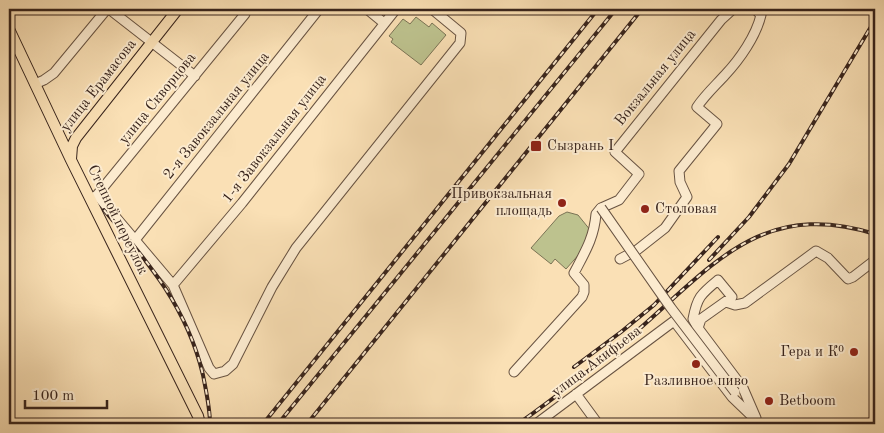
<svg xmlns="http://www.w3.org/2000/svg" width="884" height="433" viewBox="0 0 884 433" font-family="'Old Standard TT',serif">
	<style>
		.green { fill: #bdc28e; stroke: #7a7355 }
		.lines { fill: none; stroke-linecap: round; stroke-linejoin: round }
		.minor-casing { stroke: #685342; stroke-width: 11 }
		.major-casing { stroke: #38241c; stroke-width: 12 }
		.minor { stroke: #fcebcf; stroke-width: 9 }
		.major { stroke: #fae0b5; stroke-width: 10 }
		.rail-casing { stroke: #38241c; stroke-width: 4 }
		.rail { stroke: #fcebcf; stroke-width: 2; stroke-dasharray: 5.5; stroke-linecap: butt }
		.minor-bridge-casing { stroke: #685342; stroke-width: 11; stroke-linecap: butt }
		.minor-bridge { stroke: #fcebcf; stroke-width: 9 }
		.poi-dot { fill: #8f2418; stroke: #fcebcf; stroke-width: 2 }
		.labels { text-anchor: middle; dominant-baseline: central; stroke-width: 4; stroke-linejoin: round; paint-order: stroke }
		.street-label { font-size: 15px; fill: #38241c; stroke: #fcebcf }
		.poi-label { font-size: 15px; fill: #38241c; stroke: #fcebcf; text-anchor: start }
	</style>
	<rect width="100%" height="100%" fill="#fae0b5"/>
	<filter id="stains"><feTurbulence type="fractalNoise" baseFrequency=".004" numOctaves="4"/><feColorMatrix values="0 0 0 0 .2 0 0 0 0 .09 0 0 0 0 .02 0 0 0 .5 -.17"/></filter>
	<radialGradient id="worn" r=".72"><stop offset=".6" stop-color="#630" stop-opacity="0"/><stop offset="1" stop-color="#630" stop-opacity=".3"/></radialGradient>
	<path class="green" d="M416,17l13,10 3,-4 14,12 -25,30 -30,-23 2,-3 -4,-3 14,-17 7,5z
		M567,212l11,3 13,16 -9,20 -16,18 -11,-10 -4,5 -20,-16 28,-32z"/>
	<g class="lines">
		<g class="minor-casing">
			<path id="minor" d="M109,9l86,67
				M367,9l17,14
				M35,84l9,-4 10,-7 53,-64
				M97,195l76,90 36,83 5,6 11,-3 8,-7 39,-77 24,-39 164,-205 1,-10 -29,-24
				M92,198l5,-3 148,-181
				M135,240l184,-231
				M620,259l17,-9 28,-22 22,-31 -7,-15 -1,-11 38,-47 -20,-17c8,-12 19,-22 28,-32 15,-16 31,-39 36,-60l-6,-6
				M173,285l69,-82 154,-194
				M726,302l9,3 10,-2 71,-52 12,7 20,21 5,-2 22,-17
				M688,338l10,-10 -5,-9c4,-22 8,-25 25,-39l14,17 -31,22 -3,9 45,60 13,30
				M514,372l68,-75 2,-5v-7l-10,-12c11,-21 20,-35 22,-59l5,-6 18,-8 20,-26 -24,-22 106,-132 12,-11
				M576,394l22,30
				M536,424l138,-103 58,76 25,24
				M870,424l5,-5"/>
		</g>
		<g class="major-casing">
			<path id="major" d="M9,29l62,131 127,256 2,8
				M71,159l1,-13 4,-8 102,-129"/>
		</g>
		<use href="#minor" class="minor"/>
		<use href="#major" class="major"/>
		<g class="rail-casing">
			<path id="rail" d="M104,210c44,52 83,97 99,165 3,16 7,33 7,49
				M709,260l40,-43 40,-53 86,-144
				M574,367l47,-35 33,-27 64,-68
				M263,424l335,-415
				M278,424l338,-415
				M307,424l335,-415
				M518,424c41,-29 81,-61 120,-94 76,-66 125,-131 237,-96"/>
		</g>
		<use href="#rail" class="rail"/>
		<g class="minor-bridge-casing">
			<path id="minor-bridge" d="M601,208l70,100 64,84"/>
		</g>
		<use href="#minor-bridge" class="minor-bridge"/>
	</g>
	<g class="poi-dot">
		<rect x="530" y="140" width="12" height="12" rx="2.5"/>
		<circle cx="562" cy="203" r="5"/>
		<circle cx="645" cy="209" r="5"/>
		<circle cx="854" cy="352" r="5"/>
		<circle cx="696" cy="364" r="5"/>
		<circle cx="769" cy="401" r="5"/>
	</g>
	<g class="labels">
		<g class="street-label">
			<text transform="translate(656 78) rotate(-51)">Вокзальная улица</text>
			<text transform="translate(99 86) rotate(-52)">улица Ерамасова</text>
			<text transform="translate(158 99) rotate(-51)">улица Скворцова</text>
			<text transform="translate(217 116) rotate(-51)">2-я Завокзальная улица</text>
			<text transform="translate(275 139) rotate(-52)">1-я Завокзальная улица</text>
			<text transform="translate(117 220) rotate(64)">Степной переулок</text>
			<text transform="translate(597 362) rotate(-37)">улица Акифьева</text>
		</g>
		<g class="poi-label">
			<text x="547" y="146">Сызрань I</text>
			<text x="552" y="194" text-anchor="end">Привокзальная<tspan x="552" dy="17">площадь</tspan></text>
			<text x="655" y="209">Столовая</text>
			<text x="844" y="352" text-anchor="end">Гера и К⁰</text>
			<text x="696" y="381" text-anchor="middle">Разливное пиво</text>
			<text x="779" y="401">Betboom</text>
		</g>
	</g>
	<rect width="884" height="433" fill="none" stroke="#fae0b5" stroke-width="30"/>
	<rect x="10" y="10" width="864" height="413" fill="none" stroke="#38241c" stroke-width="2.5"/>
	<rect x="15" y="15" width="854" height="403" fill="none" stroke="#38241c"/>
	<path d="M25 400v8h82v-8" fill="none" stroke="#38241c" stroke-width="2.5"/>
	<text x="32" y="400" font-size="15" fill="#38241c" stroke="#fcebcf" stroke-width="4" paint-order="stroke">100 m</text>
	<rect width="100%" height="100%" filter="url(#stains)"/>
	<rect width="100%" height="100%" fill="url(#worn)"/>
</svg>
